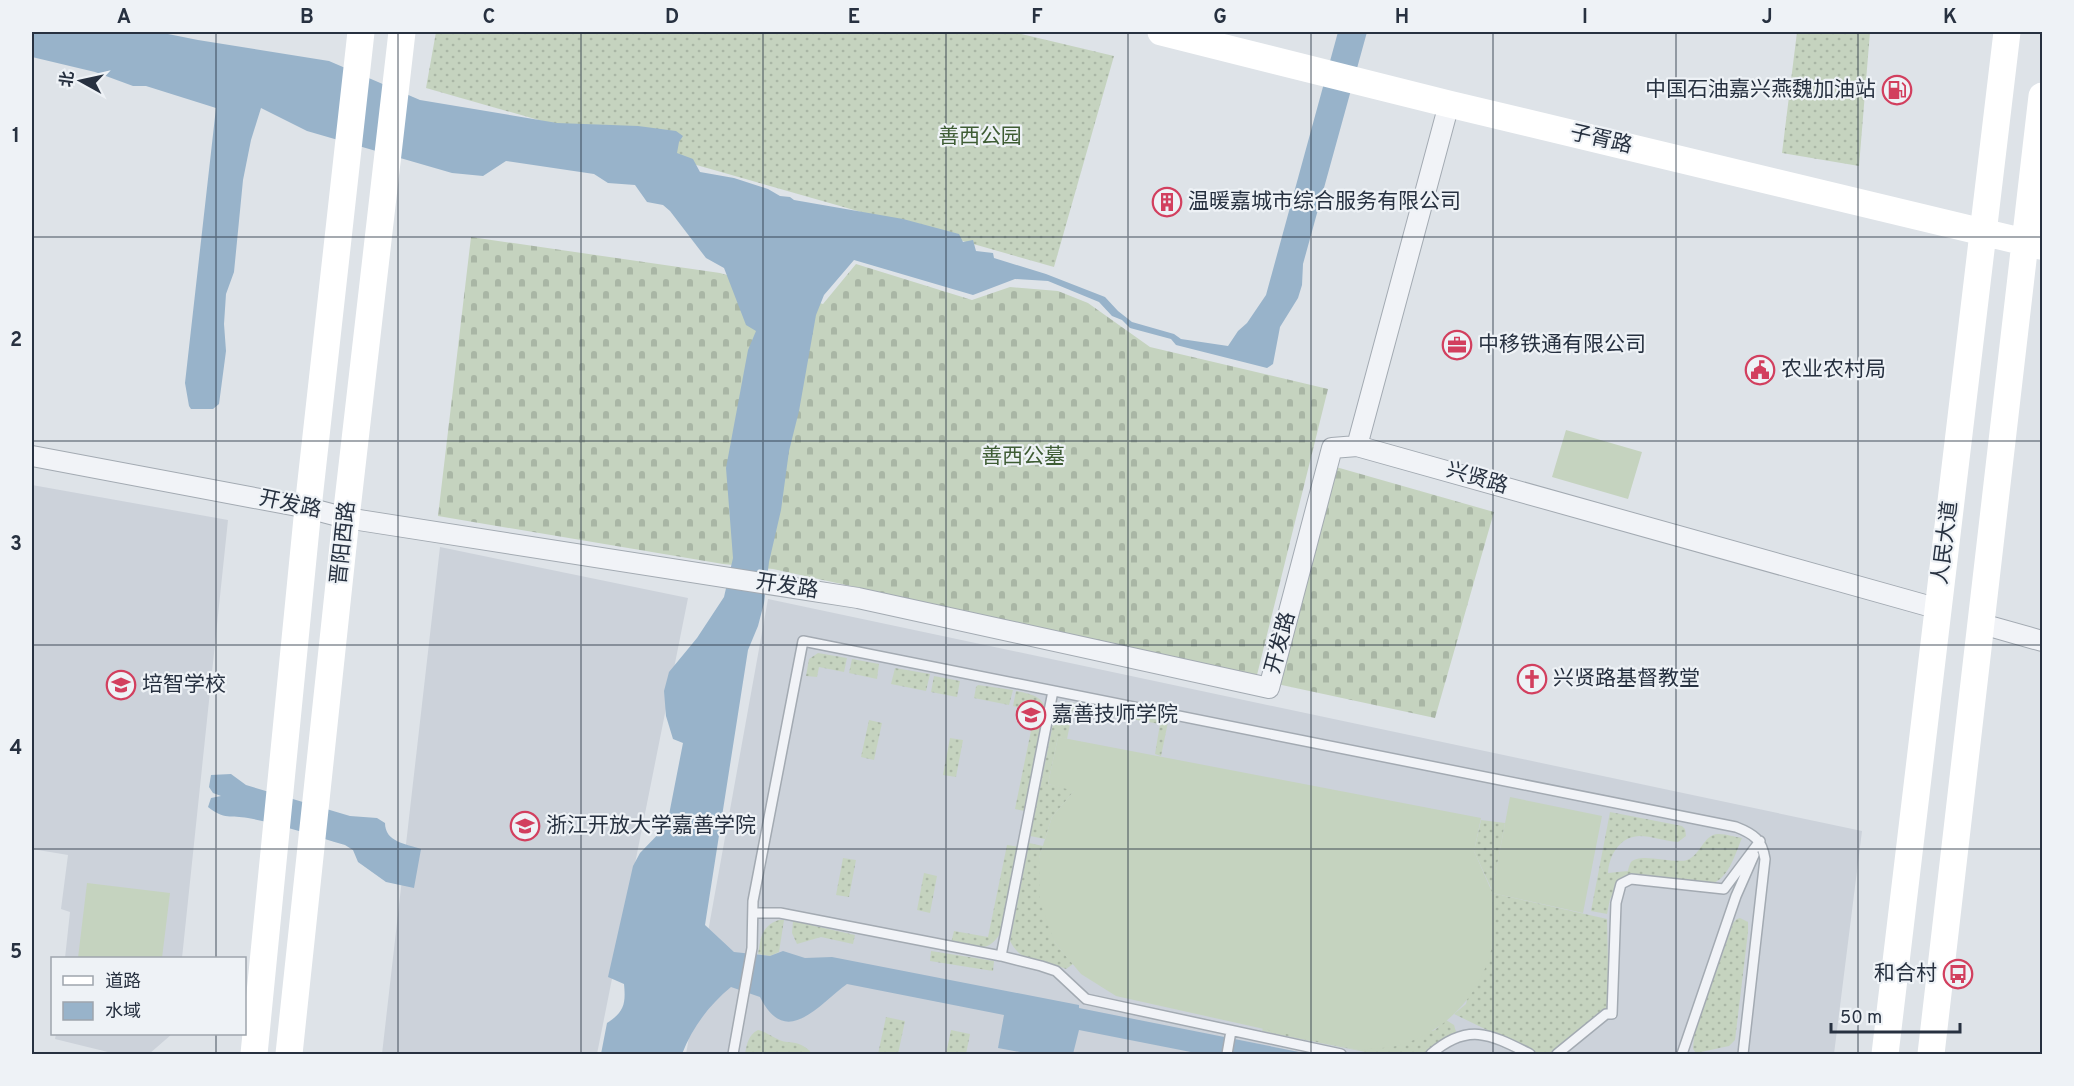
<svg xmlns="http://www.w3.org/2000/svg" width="2074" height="1086" viewBox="0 0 2074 1086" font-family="Overpass,'Noto Sans SC',sans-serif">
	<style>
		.built { fill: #ccd2da }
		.grass { fill: url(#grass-dots) }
		.cemetery { fill: url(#cemetery-stones) }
		.garden { fill: #c5d3bf }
		.water { fill: #98b3ca }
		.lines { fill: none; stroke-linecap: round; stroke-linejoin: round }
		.lane-casing { stroke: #a3aab2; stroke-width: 12 }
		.street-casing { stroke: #a3aab2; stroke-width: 22 }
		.lane { stroke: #f1f3f7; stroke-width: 9 }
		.street { stroke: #f1f3f7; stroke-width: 20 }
		.secondary { stroke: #fff; stroke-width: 27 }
		.grid { fill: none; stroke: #273140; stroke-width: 1.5; stroke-opacity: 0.55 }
		.labels { text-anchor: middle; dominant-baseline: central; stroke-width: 4.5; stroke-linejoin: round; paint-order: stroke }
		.poi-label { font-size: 21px; fill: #273140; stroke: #eef2f6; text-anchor: start }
		.park-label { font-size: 21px; fill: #3e5c34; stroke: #eef2f6 }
		.street-label { font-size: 21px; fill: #273140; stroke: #eef2f6 }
		.neatline { fill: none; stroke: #273140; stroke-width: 2 }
		.grid-label { font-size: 20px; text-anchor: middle; font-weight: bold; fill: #273140 }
	</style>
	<defs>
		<pattern id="grass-dots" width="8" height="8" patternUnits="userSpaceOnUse" patternTransform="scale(1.5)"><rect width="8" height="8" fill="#c5d3bf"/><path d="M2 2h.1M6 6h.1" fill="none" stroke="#a9b6a5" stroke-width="1.8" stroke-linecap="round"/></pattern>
		<pattern id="cemetery-stones" width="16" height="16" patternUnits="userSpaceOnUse" patternTransform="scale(1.5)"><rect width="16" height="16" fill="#c5d3bf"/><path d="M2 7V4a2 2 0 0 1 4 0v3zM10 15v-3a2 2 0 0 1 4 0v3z" fill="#a9b6a5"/></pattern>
	</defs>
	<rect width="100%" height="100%" fill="#dee3e8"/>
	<path class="built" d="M32,485l196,35 -46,438h-117l5,-46 -9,-3 7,-54 -36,-6z
		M440,547l248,51 -91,456h-215z
		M768,599l1094,232 -28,223h-1148z
		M56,1034h116l-23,20h-33l-61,-15z"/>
	<path class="grass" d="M436,32h577l101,24 -60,211 -628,-179z
		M1797,32h73l-11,134 -77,-13z
		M818,653l29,5 -3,14 -25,-5 -2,10 -11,-1 3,-17z
		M852,659l27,5 -2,15 -28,-6z
		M895,668l35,6 -4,17 -35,-7z
		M934,676l26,5 -3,16 -26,-5z
		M978,685l35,5 -4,15 -35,-7 2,-11z
		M1016,691c14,3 26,4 30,19l-22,101 -9,-2 20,-98 -22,-5z
		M1068,702l100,20 -7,34 -6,-2 5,-30 -87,-15 -6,30 -9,-2 -10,47 27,6 -23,27 -7,22 -15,-3 25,-122 3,-7z
		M869,720l13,3 -8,37 -13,-3z
		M950,738l13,2 -7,37 -13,-2z
		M1610,812l72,14 3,3 1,7 -8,6c-13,-1 -26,-6 -39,-6 -20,1 -30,20 -31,37l20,-2c0,-1 2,-8 3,-9 9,-10 42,2 56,-2 14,-5 17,-27 32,-26 7,0 16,3 23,4 -7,16 -12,37 -28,45l-79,-9 -14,7 -11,18 -3,15 -16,-3z
		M1481,820l24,3 -13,70 115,26 2,89 -59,46h-13l-83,-40 12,-10 25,-116 -17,-37z
		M1029,843l14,3 -4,12 16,85 18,21 -7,5c-23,-10 -43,-3 -56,-28z
		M1007,845l12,2 -18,85c-13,23 -29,16 -50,11l3,-12 34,6z
		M843,858l13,2 -7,37 -13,-2z
		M924,873l13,3 -7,37 -13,-3z
		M1740,918l8,4v10l-13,108 -6,6 -33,7 -3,-4 1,-13 39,-113 4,-4z
		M779,920h5l-5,32 -9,4 -12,-2c3,-16 3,-28 21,-34z
		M793,921l62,14 -2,9 -32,-7 -24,7 -5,-11z
		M931,951l63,10 -1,10 -63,-10z
		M886,1017l19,4 -7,33h-20z
		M1446,1020l8,5 3,10 -29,19h-53l-113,-23 1,-3 95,22 77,-20z
		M758,1030c10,2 19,11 29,12 11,1 13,1 23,9l1,3 -52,-1 -14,1c2,-10 3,-19 13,-24z
		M951,1030l19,4 -4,20h-20z"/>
	<path class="cemetery" d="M471,237l249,36 103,31 33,-40 116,36 38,-13 48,4 30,12 62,44 178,42 -71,286 -484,-106 -50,-5 -285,-48z
		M1336,467l158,45 -59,206 -158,-34z"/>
	<path class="garden" d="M1566,430l76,22 -14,47 -76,-22z
		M1058,737l423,81 -7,33 18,41 18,-95 92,19 -19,97 -91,-20c0,12 4,26 3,37 -7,56 -42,99 -95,115 -13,4 -29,3 -42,5l-242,-54 -35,-22 -26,-31 -15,-41 -1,-44 13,-41 22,-26 -26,-7z
		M87,883l83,10 -8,65h-84z"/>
	<path class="water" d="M32,32h126l40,8 131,21 91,39 137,23 81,3 38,5 7,5 -4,6 -2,11 16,6 7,13 34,6 34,11 12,7 10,1 4,3 109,19 56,15 4,8 10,-2 3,11 17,2 1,5 52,16 59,23 13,14 14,11 42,12 7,5 47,7 10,-15 9,-8 19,-28 72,-263h29l-64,232 -1,21 -4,13 -18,29 -7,37 -6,4 -91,-23 -5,-6 -41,-11 -8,-8 -10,-4 -13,-14 -51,-21 -33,-2 -42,16 -119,-35 -30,35 -8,20 -17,96 -10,40 -8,59 -12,52 -5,41 -6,23 -10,24 -43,275 29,27 36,4 13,-5 22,7 27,-1 247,48v3l230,46h-108l-122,-24 -6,24h-42l-33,-6 6,-33 -157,-31c-28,20 -61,66 -87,13l-29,-10c-22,18 -39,41 -49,67h-81l6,-31c17,-11 19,-19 17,-39l-16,-7 25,-111 7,-13 27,-28 16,-82 -10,-4 -7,-23 -2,-25 5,-19 28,-34 27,-41 9,-39 -7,-90 22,-118 8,-19 -10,-6 -22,-57 -18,-10 -36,-47 -7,-6 -16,-3 -12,-17 -27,-2 -14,-9 -88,-13 -23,15 -31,-3 -145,-42 -46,-23 -10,32 -8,40 -9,92 -8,22 -2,30 2,27 -7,53 -6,5h-22l-2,-3 -4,-23 31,-275 -70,-22h-13l-38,-14 -63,-15z
		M231,774l15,11 104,31 27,2 8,5c0,19 21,21 36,26l-7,39 -28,-6 -28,-20 -5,-12 -8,-5c-32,-9 -64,-21 -97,-27 -17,-3 -24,2 -40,-11l3,-9 10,-2 -8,-3 -4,-6 2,-12z"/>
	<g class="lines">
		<g class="lane-casing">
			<path id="lane" d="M753,913h27l221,43 40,10 15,5 30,28 255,55
				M1001,956l52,-265
				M733,1054l19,-106 1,-47 50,-260 933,186c18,7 26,13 29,32l-22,195
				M1227,1054l4,-23
				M1431,1054c37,-32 59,-20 99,0
				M1557,1054l49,-40h6l4,-111 5,-19 10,-5 93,10 36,-48
				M1682,1054l54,-158 18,-41"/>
		</g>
		<g class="street-casing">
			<path id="street" d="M1449,104l-92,342 582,163
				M32,456l276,52 38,10 512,80 411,90 63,-240 25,-2
				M1982,624l60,17"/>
		</g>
		<use href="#lane" class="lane"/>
		<use href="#street" class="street"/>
		<path class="secondary" d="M1161,32l288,72 592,142
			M254,1054l54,-546 53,-476
			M289,1054l57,-536 56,-486
			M1885,1054l122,-1022
			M1931,1054l111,-958"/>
	</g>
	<path class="grid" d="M216,32v926M398,32v1022M581,32v1022M763,32v1022M946,32v1022M1128,32v1022M1311,32v1022M1493,32v1022M1676,32v1022M1858,32v1022M32,237h2010M32,441h2010M32,645h2010M32,849h2010M216,1034v20"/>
	<defs>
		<g id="fuel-ring" transform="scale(1.5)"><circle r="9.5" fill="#eef2f6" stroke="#d23f5e" stroke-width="1.5"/><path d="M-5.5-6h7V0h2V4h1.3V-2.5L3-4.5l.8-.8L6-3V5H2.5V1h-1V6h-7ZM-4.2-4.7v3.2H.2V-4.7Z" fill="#d23f5e"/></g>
		<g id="building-ring" transform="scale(1.5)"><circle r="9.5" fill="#eef2f6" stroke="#d23f5e" stroke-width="1.5"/><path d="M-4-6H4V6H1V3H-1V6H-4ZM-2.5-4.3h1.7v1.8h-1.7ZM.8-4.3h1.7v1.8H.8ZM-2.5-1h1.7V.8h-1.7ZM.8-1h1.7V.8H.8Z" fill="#d23f5e"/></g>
		<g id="office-ring" transform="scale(1.5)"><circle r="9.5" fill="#eef2f6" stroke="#d23f5e" stroke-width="1.5"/><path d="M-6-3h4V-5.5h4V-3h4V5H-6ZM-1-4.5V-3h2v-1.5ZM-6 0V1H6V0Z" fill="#d23f5e"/></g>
		<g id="civic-ring" transform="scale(1.5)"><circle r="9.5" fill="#eef2f6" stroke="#d23f5e" stroke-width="1.5"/><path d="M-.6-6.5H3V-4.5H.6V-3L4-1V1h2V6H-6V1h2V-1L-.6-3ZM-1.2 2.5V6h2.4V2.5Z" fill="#d23f5e"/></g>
		<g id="church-ring" transform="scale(1.5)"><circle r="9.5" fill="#eef2f6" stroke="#d23f5e" stroke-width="1.5"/><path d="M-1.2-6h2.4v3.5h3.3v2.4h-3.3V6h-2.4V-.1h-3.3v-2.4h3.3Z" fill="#d23f5e"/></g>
		<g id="school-ring" transform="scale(1.5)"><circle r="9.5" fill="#eef2f6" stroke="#d23f5e" stroke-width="1.5"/><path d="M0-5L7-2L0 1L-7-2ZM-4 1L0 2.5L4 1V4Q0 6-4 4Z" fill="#d23f5e"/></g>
		<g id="university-ring" transform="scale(1.5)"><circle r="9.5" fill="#eef2f6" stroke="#d23f5e" stroke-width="1.5"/><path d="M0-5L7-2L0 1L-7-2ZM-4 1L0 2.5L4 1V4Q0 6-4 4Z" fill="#d23f5e"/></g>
		<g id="bus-ring" transform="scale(1.5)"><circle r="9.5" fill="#eef2f6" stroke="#d23f5e" stroke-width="1.5"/><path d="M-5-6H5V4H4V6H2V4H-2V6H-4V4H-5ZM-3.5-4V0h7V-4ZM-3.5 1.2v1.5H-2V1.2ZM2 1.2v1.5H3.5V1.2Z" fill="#d23f5e"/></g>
	</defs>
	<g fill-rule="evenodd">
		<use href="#fuel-ring" x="1897" y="90"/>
		<use href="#building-ring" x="1167" y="202"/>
		<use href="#office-ring" x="1457" y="345"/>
		<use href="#civic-ring" x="1760" y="370"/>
		<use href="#church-ring" x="1532" y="679"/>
		<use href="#school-ring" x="121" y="685"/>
		<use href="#university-ring" x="1031" y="715"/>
		<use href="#university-ring" x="525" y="826"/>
		<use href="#bus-ring" x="1958" y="974"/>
	</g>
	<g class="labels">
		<g class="poi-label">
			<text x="1876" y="90" text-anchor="end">中国石油嘉兴燕魏加油站</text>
			<text x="1188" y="202">温暖嘉城市综合服务有限公司</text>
			<text x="1478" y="345">中移铁通有限公司</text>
			<text x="1781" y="370">农业农村局</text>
			<text x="1553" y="679">兴贤路基督教堂</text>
			<text x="142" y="685">培智学校</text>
			<text x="1052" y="715">嘉善技师学院</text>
			<text x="546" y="826">浙江开放大学嘉善学院</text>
			<text x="1937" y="974" text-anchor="end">和合村</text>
		</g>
		<g class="park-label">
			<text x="980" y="137">善西公园</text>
			<text x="1023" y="457">善西公墓</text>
		</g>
		<g class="street-label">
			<text transform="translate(1601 140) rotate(13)">子胥路</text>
			<text transform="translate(1477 479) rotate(16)">兴贤路</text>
			<text transform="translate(290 505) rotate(12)">开发路</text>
			<text transform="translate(344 543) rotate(-84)">晋阳西路</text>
			<text transform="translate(1946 543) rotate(-83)">人民大道</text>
			<text transform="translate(787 587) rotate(9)">开发路</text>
			<text transform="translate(1281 643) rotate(-75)">开发路</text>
		</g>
	</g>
	<rect width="2074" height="1086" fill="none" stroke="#eef2f6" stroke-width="66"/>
	<rect x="51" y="957" width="195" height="78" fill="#eef2f6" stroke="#9ea5ad" stroke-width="1.5"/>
	<rect x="63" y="976" width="30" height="9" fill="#ffffff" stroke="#9ea5ad" stroke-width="1.5"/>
	<text x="105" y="987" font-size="18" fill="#273140">道路</text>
	<rect x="63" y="1002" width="30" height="18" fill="#98b3ca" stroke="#9ea5ad" stroke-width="1.5"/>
	<text x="105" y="1017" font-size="18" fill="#273140">水域</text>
	<g transform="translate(81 81) rotate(278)" stroke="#eef2f6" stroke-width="4.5" paint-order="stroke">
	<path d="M0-4.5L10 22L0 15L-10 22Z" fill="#273140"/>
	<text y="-9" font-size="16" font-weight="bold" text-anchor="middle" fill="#273140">北</text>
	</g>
	<path d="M1831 1023v9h129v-9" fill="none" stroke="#273140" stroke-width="3"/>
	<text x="1840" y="1023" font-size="18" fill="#273140" stroke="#eef2f6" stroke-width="4.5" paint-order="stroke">50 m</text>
	<rect x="33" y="33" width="2008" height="1020" class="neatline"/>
	<g class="grid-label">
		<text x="124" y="23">A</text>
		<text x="307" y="23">B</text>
		<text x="489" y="23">C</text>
		<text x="672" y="23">D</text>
		<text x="854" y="23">E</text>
		<text x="1037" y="23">F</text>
		<text x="1220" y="23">G</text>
		<text x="1402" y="23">H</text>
		<text x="1585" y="23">I</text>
		<text x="1767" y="23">J</text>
		<text x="1950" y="23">K</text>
		<text x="16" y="142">1</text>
		<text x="16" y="346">2</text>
		<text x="16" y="550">3</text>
		<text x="16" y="754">4</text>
		<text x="16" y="958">5</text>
	</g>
</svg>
